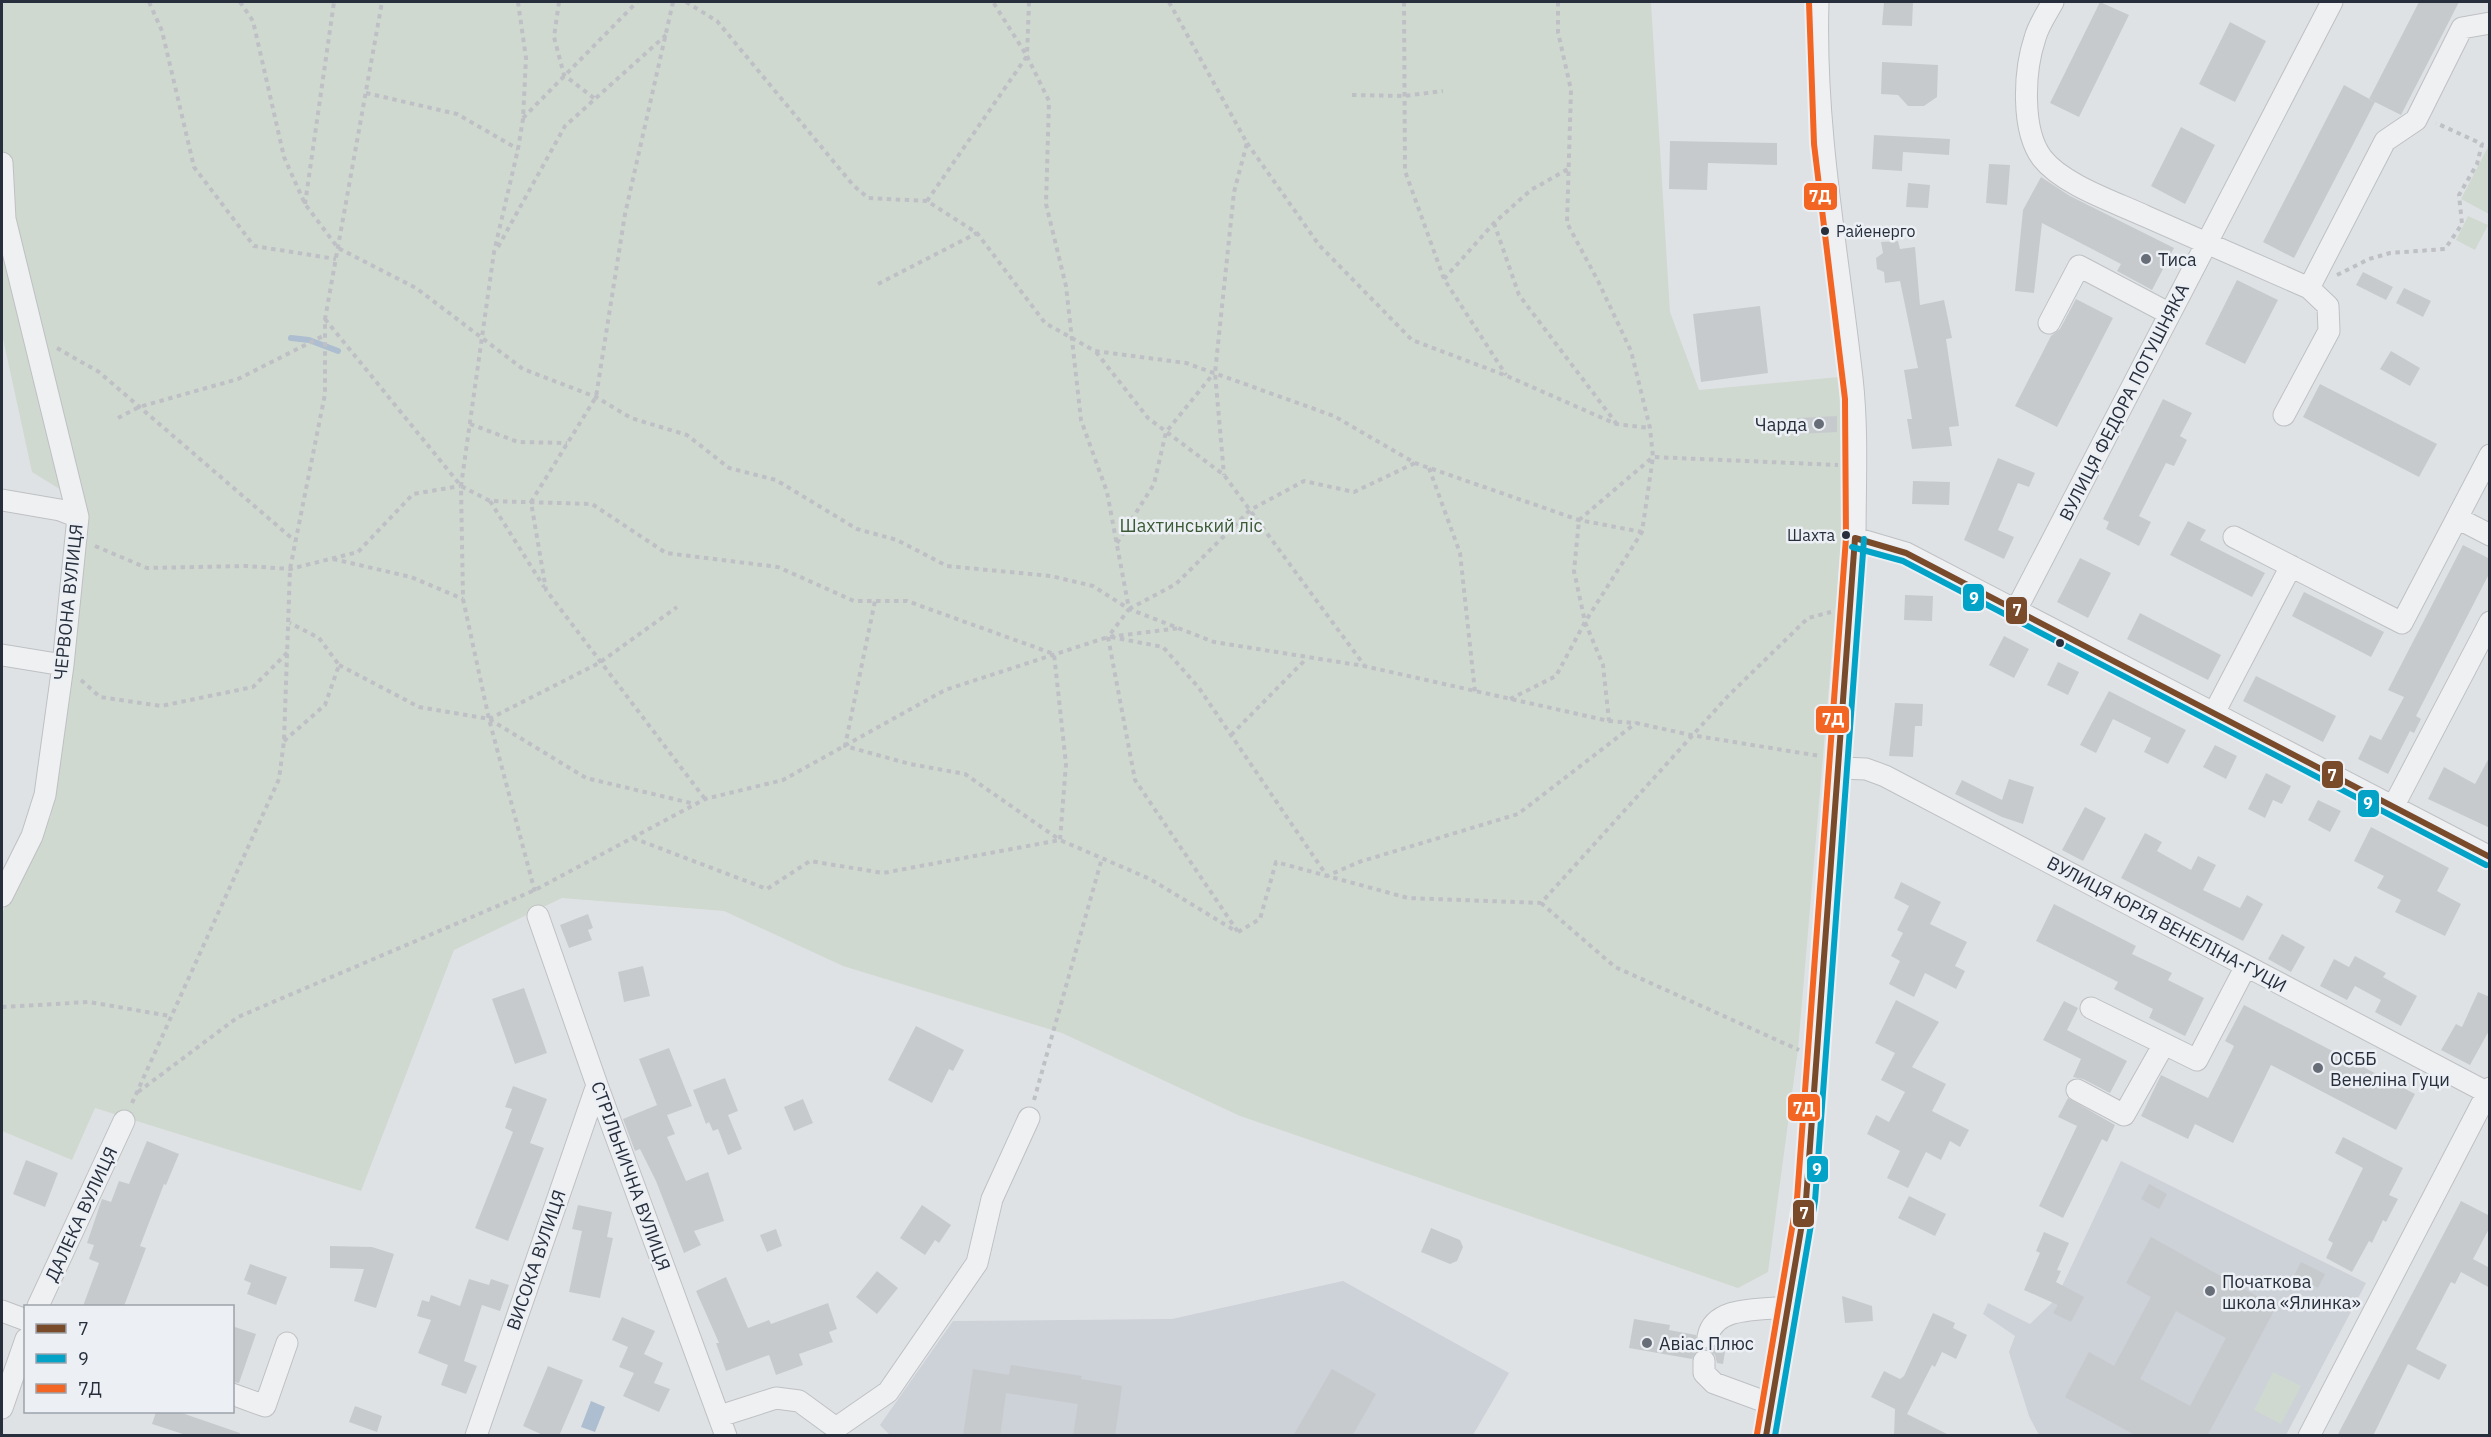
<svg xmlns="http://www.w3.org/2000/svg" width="2491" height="1437" viewBox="0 0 2491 1437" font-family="'IBM Plex Sans',sans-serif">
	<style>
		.built { fill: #cdd1d8 }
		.green { fill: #d0d9d0 }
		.water { fill: #adbed0 }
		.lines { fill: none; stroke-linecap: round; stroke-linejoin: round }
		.stream { stroke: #adbed0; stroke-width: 6 }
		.building { fill: #c7cacd; fill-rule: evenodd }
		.minor-casing { stroke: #bec0c3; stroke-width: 23 }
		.path { stroke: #bec0c5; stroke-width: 4; stroke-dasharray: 4.5 4.5; stroke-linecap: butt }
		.minor { stroke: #eff0f1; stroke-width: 21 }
		.bus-1-casing { stroke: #ecf0f5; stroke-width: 10 }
		.bus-2-casing { stroke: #ecf0f5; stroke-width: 10 }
		.bus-3-casing { stroke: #ecf0f5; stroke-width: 10 }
		.bus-1 { stroke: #7a4b2a; stroke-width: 6 }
		.bus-2 { stroke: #02a3c7; stroke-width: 6 }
		.bus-3 { stroke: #f26522; stroke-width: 6 }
		.bus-dot { fill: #272f3d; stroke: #ecf0f5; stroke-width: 2 }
		.poi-dot { fill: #676e78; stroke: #ecf0f5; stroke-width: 2 }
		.labels { text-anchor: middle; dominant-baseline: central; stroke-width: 5; stroke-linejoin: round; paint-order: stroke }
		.bus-label { font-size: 16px; fill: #272f3d; stroke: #ecf0f5; text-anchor: start }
		.poi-label { font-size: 18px; fill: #272f3d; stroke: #ecf0f5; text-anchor: start }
		.street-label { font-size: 18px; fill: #272f3d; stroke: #ecf0f5 }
		.park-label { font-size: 18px; fill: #3b5934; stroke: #ecf0f5 }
		.line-badge { stroke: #ecf0f5; stroke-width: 2 }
		.badge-label { font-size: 16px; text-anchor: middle; font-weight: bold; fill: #fff }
	</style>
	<rect width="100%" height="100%" fill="#dfe2e5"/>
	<path class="built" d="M2121,1161l245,122 -80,152h-247l-10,-19 -20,-64 6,-16 -32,-22 5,-11 42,21 26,-25z
		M1343,1281l166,92 -36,62 -582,1 -11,-11 73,-104 219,-2z"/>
	<path class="green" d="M2,2h1649l19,310 29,78 140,-13 4,145 -45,527 -30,223 -30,16 -498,-172 -178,-83 -219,-67 -119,-55 -162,-13 -108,52 -93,241 -266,-83 -23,52 -70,-29v-218l49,-97 36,-310 -55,-34 -30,-138z
		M2489,145v69l-28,-15z
		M2468,216l20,9 -13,25 -19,-10z
		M2273,1372l28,14 -20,38 -27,-14z"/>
	<path class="water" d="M591,1401l14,6 -10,25 -14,-5z"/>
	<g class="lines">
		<path class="stream" d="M291,338l18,2 29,11
			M1832,711l4,-62"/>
	</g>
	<path class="building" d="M1884,2h29l-1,24 -30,-1z
		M2100,2l29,13 -50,102 -29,-14z
		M2419,2h40l-58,113 -32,-16z
		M2230,22l36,19 -31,61 -36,-18z
		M1882,62l56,3 -1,32 -13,9h-16l-10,-11 -17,-1z
		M2344,85l31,17 -81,156 -31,-16z
		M2181,127l34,18 -30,59 -34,-18z
		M1874,135l76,4 -1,16 -46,-3 -1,19 -30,-2z
		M1670,141l107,2v22l-69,-2 -1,27 -38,-1z
		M1989,164l21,1 -3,40 -21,-2z
		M2041,177l29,19 104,52 -22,42 -35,-19 4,-7 -79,-41 -8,70 -19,-2 8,-81z
		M1908,183l22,2 -2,23 -22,-1z
		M1898,241l2,8 15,-2 5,58 24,-5 8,38 -6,1 13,87 -10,1 3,19 -40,3 -5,-30h5l-8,-49 14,-2 -18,-87 -15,2 -1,-11 -7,-3 -1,-11 7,-5 -2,-11z
		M2363,272l30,15 -7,13 -30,-15z
		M2237,280l41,20 -33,64 -40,-20z
		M2404,288l27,13 -8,16 -27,-14z
		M2076,299l37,19 -56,109 -42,-21 36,-70 9,-7z
		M1760,306l8,67 -67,9 -8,-68z
		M2391,351l29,17 -10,18 -30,-17z
		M2320,384l117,60 -18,33 -116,-60z
		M2163,399l29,14 -12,23 7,4 -13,26 -8,-3 -27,53 12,6 -12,24 -33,-17 3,-7 -6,-3z
		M1837,416v16l-39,2 -1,-16z
		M1998,458l37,15 -6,14 -11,-4 -20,47 16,7 -10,22 -40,-19z
		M1913,481l37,1 -1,23 -37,-1z
		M2188,521l18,9 -6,10 65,33 -13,24 -82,-42z
		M2463,545l27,14v13l-74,144 5,3 -7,14 -4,-2 -22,43 -30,-15 12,-24 11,5 23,-43 -16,-7z
		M2080,558l31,15 -23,45 -31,-16z
		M2304,592l80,40 -13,25 -79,-41z
		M1905,595l28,1 -1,25 -28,-1z
		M2140,613l81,42 -13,25 -81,-41z
		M2004,636l25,13 -15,29 -25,-13z
		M2058,662l21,10 -11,23 -21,-10z
		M2256,676l80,40 -13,26 -80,-41z
		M2109,691l77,39 -18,34 -24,-12 7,-14 -38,-19 -17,34 -16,-8z
		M1895,703l28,1 -1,22h-7l-2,31 -24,-1z
		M2215,745l22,11 -11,23 -23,-12z
		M2490,756v72l-62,-29 16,-32 31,17z
		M2266,773l25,13 -9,18 -9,-4 -8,18 -17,-9z
		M2009,779l25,8 -11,37 -21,-7 -47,-23 7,-14 40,20z
		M2318,800l23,11 -11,21 -22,-12z
		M2085,807l21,11 -23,43 -21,-11z
		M2371,827l78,41 -12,23 24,13 -16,32 -50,-24 6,-12 -24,-12 7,-12 -30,-15z
		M2145,833l17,9 -5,9 34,19 7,-14 18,9 -13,25 37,18 7,-13 16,9 -20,37 -122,-63z
		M1901,882l40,20 -11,22 37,18 -12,24 10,5 -9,18 -31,-16 -11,24 -25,-13 11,-23 -9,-5 12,-23 -6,-3 12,-24 -15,-8z
		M2054,904l82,42 -4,8 40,19 -4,7 36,18 -19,38 -36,-18 4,-9 -39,-20 4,-7 -82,-41z
		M588,914l5,14 -5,2 4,10 -23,8 -9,-23z
		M2282,934l23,13 -14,25 -23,-13z
		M2355,956l31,17 -3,4 34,19 -16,30 -26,-14 6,-12 -26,-14 -8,14 -27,-14 14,-27 15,8z
		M643,966l7,30 -26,6 -6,-30z
		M524,988l23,65 -32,11 -23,-65z
		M2478,992l12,5v32l-20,36 -29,-15 15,-26 6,3z
		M1896,1000l43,22 -27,45 34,17 -14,27 37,19 -9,17 -10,-6 -9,19 -15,-8 -18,36 -21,-10 13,-27 -33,-17 9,-19 13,7 16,-30 -24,-12 14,-27 -20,-10z
		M2064,1001l14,7 -11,22 60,31 -17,32 -27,-14 -10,-2 8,-18 -38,-19z
		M2244,1005l171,89 -19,36 -125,-65 -38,78 -38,-19 -7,15 -47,-23 20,-41 47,23 26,-52 -9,-5z
		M916,1026l48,24 -11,21 -4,-2 -17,34 -44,-23z
		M669,1048l23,58 -25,9 8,19 -8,3 19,44 22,-9 16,49 -30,10 7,14 -17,8 -28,-72 -16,-32 -5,2 -12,-32 34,-14 -18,-46z
		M725,1078l13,33 -10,4 14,34 -14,6 -10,-26 -5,2 -4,-9 -3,2 -13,-34z
		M513,1086l34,13 -17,44 14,5 -36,93 -33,-13 38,-96 -8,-4 7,-19 -7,-2z
		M2068,1098l47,27 -8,17 -5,-3 -39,79 -24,-12 38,-80 -19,-9z
		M803,1099l10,24 -19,8 -10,-24z
		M2343,1137l60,31 -14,27 9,4 -12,23 -3,-2 -11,23 -3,-2 -17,31 -26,-14 7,-15 -5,-3 35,-72 -28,-15z
		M147,1141l32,13 -13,31 -2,-1 -24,62 6,2 -22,58h-41l16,-43 -10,-4 5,-14 -7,-2 15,-44 9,3 8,-21 10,3z
		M26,1160l32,13 -13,34 -32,-13z
		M2149,1184l18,10 -8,15 -18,-10z
		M1909,1196l37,18 -11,22 -37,-18z
		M2461,1201l29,15v11l-17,32 17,9v20l-29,-16 -6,12 -4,-2 -35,67 31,16 -8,15 -31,-16 -35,72h-36z
		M578,1205l34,7 -5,25 6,1 -13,60 -31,-6 13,-61 -10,-2z
		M922,1205l29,20 -12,18 -4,-3 -10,15 -25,-17z
		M1431,1228l29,12 3,7 -6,14 -7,3 -29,-12z
		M776,1229l6,17 -15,6 -7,-17z
		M2044,1232l25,11 -12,27 4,1 -5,11 28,15 -13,25 -18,-9 5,-8 -34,-15 16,-37 -4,-2z
		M2151,1237l125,70 -69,129h-70l-72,-39 24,-45 25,14 37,-69 -25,-14zM2176,1311l50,27 -36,68 -50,-27z
		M330,1246l42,1 22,7 -18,54 -22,-7 10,-32 -34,-1z
		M2301,1262l24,12 -7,14 -24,-12z
		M250,1264l37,13 -11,28 -29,-11 4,-11 -7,-3z
		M877,1271l21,17 -21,26 -21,-17z
		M726,1277l22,51 21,-8 2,4 57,-21 9,26 -8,3 4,10 -34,12 4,11 -27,10 -7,-20 -43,16 -10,-28h3l-23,-52z
		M469,1279l20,6 2,-6 18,6 -9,26 -18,-6 -18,56 13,5 -11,28 -25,-9 7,-20 -30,-12 13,-33 -14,-4 5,-16 7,2 2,-7 29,11z
		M1842,1296l30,10 1,15 -28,2z
		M1933,1313l22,10 -2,5 14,7 -11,24 -14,-7 -7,15 -3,-2 -25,49 44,22h-57l1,-27 -24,-12 13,-26 16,8 4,-3z
		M622,1317l33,14 -11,23 19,9 -9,20 16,6 -11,23 -36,-16 11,-23 -15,-6 9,-20 -16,-7z
		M1634,1319l36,6 -1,5 27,5 2,9 5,5 -6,1 -5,9 -63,-11z
		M232,1326l24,8 -17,49 -7,-1z
		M1721,1339l6,1 -4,24 -6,-1 -2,-8 -6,-5 7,-3z
		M1011,1365l71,11 -1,3 41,7 -7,50h-42l5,-32 -72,-11 -6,43h-37l10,-67 36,6z
		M548,1366l35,14 -24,56h-14l-22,-10z
		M1332,1369l44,25 -24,42h-59z
		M355,1406l27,10 -5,16 -28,-10z
		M156,1412h23l61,21v3h-51l-37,-12z"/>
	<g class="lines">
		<g class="minor-casing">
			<path id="minor" d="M2053,2c-6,11 -15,24 -18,36 -11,33 -14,92 7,120 21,27 73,44 103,58 55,24 109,48 164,72l19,18 1,25 -45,84
				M2,163l3,56 73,298 -15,148 -18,130 -13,41 -30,60
				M2309,288l76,-147 31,-21 46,-92 28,-5
				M2049,323l30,-57 91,48
				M2,500l58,10 18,7
				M2457,518l33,-63
				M2234,537l168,86 55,-105 33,17
				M1855,538l51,15 584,304
				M2016,610l316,-608
				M2,655l61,10
				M2214,713l77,-147
				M1840,768l26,1 19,7 605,318
				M2393,807l97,-185
				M538,916l59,169 129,351
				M2091,1008l106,52 49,-94
				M2077,1090l47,25 40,-71
				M38,1306l86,-185
				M2,1311l24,9
				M1708,1337c6,-32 55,-27 81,-30
				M1704,1361v12l10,10 57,21
				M232,1394l33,12 22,-63
				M2,1408l24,-69
				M720,1416l56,-18 23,3 37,27 52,-36 89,-129 15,-64 37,-81
				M476,1436l121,-351
				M1766,1436l40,-236 49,-662c0,-53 3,-107 -3,-160 -14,-125 -38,-250 -34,-376
				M2309,1436l181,-348"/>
		</g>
		<path class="path" d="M149,2l13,29 32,136 60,79 82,13
			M240,2l13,19 31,136 21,47 33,44 78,40 107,81 73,28 35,21 56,17 42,33 47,12 81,49 40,11 50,26 104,10 42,10 36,23 85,33 150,24 245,55 27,2 55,12 129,21
			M518,2l8,56 -3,61 -5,30 -24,103 -33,234 2,113 26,120 46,173
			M559,2l-5,35 10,38 31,24
			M673,2l-48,212 -29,183 -65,105 15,88 159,209
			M686,2l31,19 136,164 15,13 59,3 50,32 68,90 50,28 91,12 148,53 81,47 164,57 63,12
			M1029,2l-2,54 22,45 -3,103 20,82 15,134 26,72 22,117 -21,28 27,143 103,152
			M1169,2l78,141 -13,49 -19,181 9,102
			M1404,2l1,169 39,108 62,96
			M1558,2v30l13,58 -4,133 31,58 33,70 19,77 3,29 -74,63 -5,51 11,51 18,43 6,56
			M366,93l91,21 61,35
			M1352,95l52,1 39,-5
			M523,118l114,-116
			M1247,143l72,102 93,95 95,36 109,48 34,4
			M927,201l100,-145 -34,-54
			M305,204l29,-202
			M1494,223l25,72 97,128
			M498,247l67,-121 101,-91
			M2337,275l32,-16 21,-6 55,-4 17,-25 -3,-29 18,-31 5,-20 -46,-21
			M1444,279l50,-56 37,-33 37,-21
			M878,284l99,-51
			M325,319l136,167 29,15 102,3 74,49 112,14 76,34h53l147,53 12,110 -6,76 -95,-66 -55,-10 -65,-18 30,-145
			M57,348l42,24 196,169
			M1096,352l52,66 76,57 140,190
			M118,418l21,-11 99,-28 87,-44
			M470,424l48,18 49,1
			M1429,468l31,85 15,139
			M490,501l54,86
			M1117,543l37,-59 12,-52 48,-59
			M95,546l52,22 99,-2 44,3 68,-17 55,-58 47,-8
			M333,559l78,18 52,22
			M1129,609l47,-25 74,-74 54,-29 50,11 61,-29
			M1111,637l52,10 36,41 128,188 32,-14 159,-48 118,-91
			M339,665l80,42 70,12 97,59 109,26
			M81,680l19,17 61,9 92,-19 35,-35
			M1510,699l46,-23 29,-54 57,-90 11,-75 185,8
			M489,719l110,-56 78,-56
			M1231,735l76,-77
			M284,741l41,-36 14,-40 -20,-27 -29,-15
			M633,838l134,51 43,-28 73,12 177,-33 90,39 84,51
			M1541,903l74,64 184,83
			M1238,932l22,-13 16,-57 132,36 133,5 187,-207 80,-78 23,-6
			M2,1007l87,-5 81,14
			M138,1092l100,-75 297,-127 170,-91 78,-19 162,-90 163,-53 72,-9
			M1034,1100l68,-242
			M132,1103l147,-324 5,-38 6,-172 35,-175v-75l57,-317"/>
		<use href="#minor" class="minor"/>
		<g class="bus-1-casing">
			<path id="bus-1" d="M1855,538l51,15 584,304
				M1766,1436l40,-236 49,-662"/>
		</g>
		<g class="bus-2-casing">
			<path id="bus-2" d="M1852,547l51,14 583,304
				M1775,1436l40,-235 49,-662"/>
		</g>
		<g class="bus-3-casing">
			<path id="bus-3" d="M1757,1434l40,-235 49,-661 -1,-139 -31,-255 -5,-142"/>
		</g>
		<use href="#bus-1" class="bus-1"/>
		<use href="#bus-2" class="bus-2"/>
		<use href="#bus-3" class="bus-3"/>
	</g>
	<g class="bus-dot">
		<circle cx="1825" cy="231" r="5"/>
		<circle cx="1846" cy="535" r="5"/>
		<circle cx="2060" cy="643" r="5"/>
	</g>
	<g class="poi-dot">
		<circle cx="2146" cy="259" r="6"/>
		<circle cx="1819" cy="424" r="6"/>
		<circle cx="2318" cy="1068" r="6"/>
		<circle cx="2210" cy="1291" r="6"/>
		<circle cx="1647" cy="1343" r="6"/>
	</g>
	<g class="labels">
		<g class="bus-label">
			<text x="1836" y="231">Райенерго</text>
			<text x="1835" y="535" text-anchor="end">Шахта</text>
		</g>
		<g class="poi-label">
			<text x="2158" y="259">Тиса</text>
			<text x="1807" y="424" text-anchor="end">Чарда</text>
			<text x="2330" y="1058">ОСББ<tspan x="2330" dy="21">Венеліна Гуци</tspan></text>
			<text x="2222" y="1281">Початкова<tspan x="2222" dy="21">школа «Ялинка»</tspan></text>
			<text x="1659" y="1343">Авіас Плюс</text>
		</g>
		<g class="street-label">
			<text transform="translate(2124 402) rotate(-63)">ВУЛИЦЯ ФЕДОРА ПОТУШНЯКА</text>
			<text transform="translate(68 602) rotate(-84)">ЧЕРВОНА ВУЛИЦЯ</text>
			<text transform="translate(2167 924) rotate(28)">ВУЛИЦЯ ЮРІЯ ВЕНЕЛІНА-ГУЦИ</text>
			<text transform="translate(631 1176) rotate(70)">СТРІЛЬНИЧНА ВУЛИЦЯ</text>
			<text transform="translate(81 1214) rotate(-65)">ДАЛЕКА ВУЛИЦЯ</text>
			<text transform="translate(536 1260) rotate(-71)">ВИСОКА ВУЛИЦЯ</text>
		</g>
		<g class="park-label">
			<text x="1191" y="525">Шахтинський ліс</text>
		</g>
	</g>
	<g class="line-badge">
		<rect x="1803" y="182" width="35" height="29" rx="6" fill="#f26522"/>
		<rect x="1962" y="583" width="23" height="29" rx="6" fill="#02a3c7"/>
		<rect x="2005" y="596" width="23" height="29" rx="6" fill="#7a4b2a"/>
		<rect x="1815" y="705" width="35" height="29" rx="6" fill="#f26522"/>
		<rect x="2321" y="760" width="23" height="29" rx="6" fill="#7a4b2a"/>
		<rect x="2357" y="789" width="23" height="29" rx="6" fill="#02a3c7"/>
		<rect x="1787" y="1093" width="34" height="29" rx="6" fill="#f26522"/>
		<rect x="1806" y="1155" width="23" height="28" rx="6" fill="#02a3c7"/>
		<rect x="1792" y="1199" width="23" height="29" rx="6" fill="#7a4b2a"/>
	</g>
	<g class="badge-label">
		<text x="1820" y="202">7Д</text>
		<text x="1974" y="604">9</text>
		<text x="2017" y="616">7</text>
		<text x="1833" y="725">7Д</text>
		<text x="2332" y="781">7</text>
		<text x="2368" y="809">9</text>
		<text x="1804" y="1114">7Д</text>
		<text x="1817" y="1175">9</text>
		<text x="1804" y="1219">7</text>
	</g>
	<rect width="2491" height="1437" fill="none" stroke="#272f3d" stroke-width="6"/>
	<rect x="24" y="1305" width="210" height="108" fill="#ecf0f5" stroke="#9da3ab" stroke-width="1.5"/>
	<rect x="36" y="1324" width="30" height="9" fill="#7a4b2a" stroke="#9da3ab" stroke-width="1.5"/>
	<text x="78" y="1335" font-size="18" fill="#272f3d">7</text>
	<rect x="36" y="1354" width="30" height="9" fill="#02a3c7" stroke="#9da3ab" stroke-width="1.5"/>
	<text x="78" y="1365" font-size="18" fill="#272f3d">9</text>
	<rect x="36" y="1384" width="30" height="9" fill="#f26522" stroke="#9da3ab" stroke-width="1.5"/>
	<text x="78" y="1395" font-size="18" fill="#272f3d">7Д</text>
</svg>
